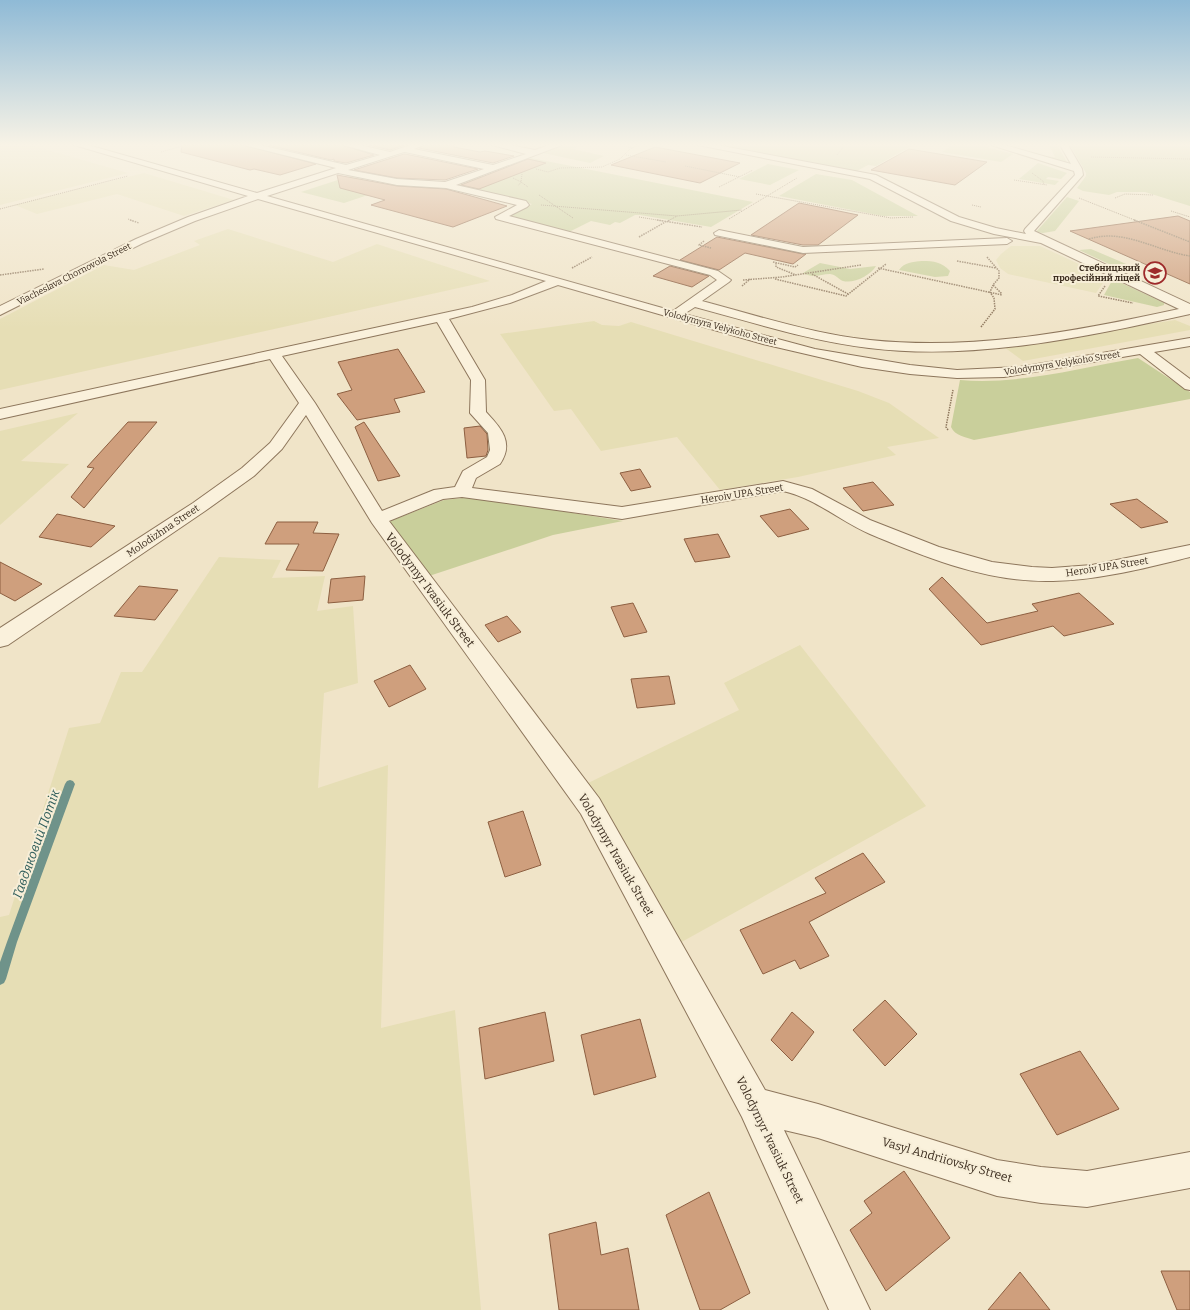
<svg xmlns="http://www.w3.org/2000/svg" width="1190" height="1310" viewBox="0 0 1190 1310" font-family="Bitter,serif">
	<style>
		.farmland { fill: #e6deb5 }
		.green { fill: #c9cf9b }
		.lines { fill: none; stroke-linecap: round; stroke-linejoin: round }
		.stream { fill: #6f938a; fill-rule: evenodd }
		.building { fill: #cf9f7d; stroke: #8d5f41 }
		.minor-casing { stroke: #8d765c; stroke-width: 2 }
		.path-far1 { stroke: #8d765c; stroke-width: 1; stroke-dasharray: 1 1; stroke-linecap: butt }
		.path { stroke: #8d765c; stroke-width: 1.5; stroke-dasharray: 1.5 1; stroke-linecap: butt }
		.minor { fill: #faf1dc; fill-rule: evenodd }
		.labels { text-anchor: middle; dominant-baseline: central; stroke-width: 4; stroke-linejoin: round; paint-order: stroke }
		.far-poi-label { font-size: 9px; font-weight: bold; fill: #3d2e20; stroke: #f7eed8; text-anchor: end }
		.far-street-label { font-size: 9px; fill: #3d2e20; stroke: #f7eed8 }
		.street-label { font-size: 10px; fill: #3d2e20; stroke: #f7eed8 }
		.near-street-label { font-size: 12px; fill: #3d2e20; stroke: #f7eed8 }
		.near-water-label { font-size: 13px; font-style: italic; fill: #2f5d5a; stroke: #f7eed8 }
	</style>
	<rect width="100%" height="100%" fill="#f0e4c8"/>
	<path class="farmland" d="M0,145h30l98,28 -128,32z
		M144,173l90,27 -50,16 -67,-22 -80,20 -22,-9z
		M228,229l105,33 44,-18 113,37 -490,109v-71l104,-54 30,5 66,-25 -6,-4z
		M1011,246h29l67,31 -11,16 -88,-19 -8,-6 -4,-8 5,-6z
		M1175,320l15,6v4l-167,31 -19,-14z
		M594,321l8,4 17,1 12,-4 227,69 31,12 50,35 -52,9 9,8 -98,22 -78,13 -43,-53 -76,14 -30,-42 -17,2 -54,-77z
		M78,413l-57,48 48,3 -69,61v-94z
		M219,557l62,3 -9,18 53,-2 -8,35 36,-5 5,77 -34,10 -6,95 70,-23 -7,263 74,-18 26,300h-481v-393l9,-2 60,-187 31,-5 21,-51h21z
		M800,645l126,161 -248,138 -92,-160 153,-74 -15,-27z"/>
	<path class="green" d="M564,145h16l-7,4 31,7 -14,7 -47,-10z
		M708,145h205l-37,21 -8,-1 -13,7z
		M953,145h26l34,9 -12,8 -59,-10z
		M1049,145h8l10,17 -3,1 -24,-7 15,1z
		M1070,145h120v61l-45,-14h-28l-8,3 -26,-4 -6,-3 9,-12v-3z
		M531,158l196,39 26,5 -42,25 -71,-12h-5l-15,8 -5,-1 -5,3 -19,-4 -24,12 -63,-15 28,-14 -77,-18 26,-10 10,2 16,-6 -4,-3z
		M1038,163l29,10 -6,6 -13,-2 -2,2 13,2 -4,4 -36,-6z
		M768,164l31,6 -29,15 -31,-6z
		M816,174l36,6 66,36h-35l-104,-20z
		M350,176l49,12 -31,7 -24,8 -43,-11z
		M1067,197l12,4 -24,30 -12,2 -7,-1z
		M1091,249l47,20 -12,3 -47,-22z
		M922,261c12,0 20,1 28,10l-2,5 -13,1 -36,-7c6,-8 13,-8 23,-9z
		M820,263l30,6 26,-3c-5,9 -22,18 -33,15 -5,-2 -6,-6 -13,-7 -10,0 -16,5 -27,-1z
		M1113,279l51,24v2l-7,2 -53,-12z
		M1138,358l52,34v7l-216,41c-8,-3 -19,-4 -23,-13l9,-47c59,5 120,-12 178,-22z
		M473,497l150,24 -70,14 -124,41 -41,-54 56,-22z"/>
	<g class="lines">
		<path class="stream" d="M70,780l3,1 2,3 -58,158 -11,37 -2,4 -4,2v-23l7,-20 58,-158 2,-3z"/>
	</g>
	<path class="building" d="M182,145h61l73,19 -36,11 -26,-6 -4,1 -69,-18z
		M268,145h74l32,10 -28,8 -12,-2v-2l-3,1z
		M368,145h36l-14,5z
		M424,145h30v2l26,5 5,-1 29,5 -21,7 -74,-15z
		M655,147l85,16 -40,20 -89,-18z
		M909,149l78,13 -32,23 -84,-15z
		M404,154h1l73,15 -33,11 -48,-2 -43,-8z
		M528,159l18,4 -67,26 -18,-4z
		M337,175l60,11 49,3 61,17 -54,21 -82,-22 14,-5 -45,-12z
		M799,203l25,5 34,7 -40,30h-15l-52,-10z
		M1178,216l12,5v63l-120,-53z
		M717,237l86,17h3l-13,10 -48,-11 -26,17 -39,-10z
		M670,266l39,10 -17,11 -39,-11z
		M398,349l27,43 -31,7 6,13 -43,8 -20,-26 15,-4 -14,-28z
		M128,422h29l-73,86 -13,-11 23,-29 -7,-1z
		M364,422l36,54 -22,5 -23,-54z
		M480,426l7,8 1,16 -2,6 -19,2 -3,-30z
		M640,469l11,18 -20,4 -11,-18z
		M873,482l21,23 -31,6 -20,-23z
		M1137,499l31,23 -27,6 -31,-24z
		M790,509l19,20 -31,8 -18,-21z
		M57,514l58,12 -24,21 -52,-10z
		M277,522h41l-5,11 26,1 -16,37 -37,-1 13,-26h-34z
		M718,534l12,23 -35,5 -11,-23z
		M0,562l42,22 -27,17 -15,-8z
		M365,576l-2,24 -35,3 3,-24z
		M942,577l45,46 51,-12 -6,-7 47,-11 35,31 -50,12 -11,-10 -72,19 -52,-56z
		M139,586l39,4 -23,30 -41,-4z
		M633,603l14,29 -23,5 -13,-30z
		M507,616l14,16 -23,10 -13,-17z
		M410,665l16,24 -37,18 -15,-26z
		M669,676l6,28 -38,4 -6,-29z
		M523,811l18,54 -36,12 -17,-55z
		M863,853l22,29 -76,40 20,34 -29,13 -5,-9 -32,14 -23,-44 86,-37 -11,-15z
		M885,1000l32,34 -32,32 -32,-36z
		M545,1012l9,49 -69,18 -6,-51z
		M792,1012l22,20 -22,29 -21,-21z
		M640,1019l16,58 -62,18 -13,-60z
		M1080,1051l39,58 -62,26 -37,-61z
		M904,1171l46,67 -64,53 -36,-61 22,-17 -8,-12z
		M709,1192l41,101 -30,17h-20l-34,-95z
		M596,1222l5,33 27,-7 11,62h-80l-10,-76z
		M1161,1271h29v39h-13z
		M1020,1272l30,38h-62z"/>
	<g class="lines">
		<g class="minor-casing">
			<path id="minor" d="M74,145h14l169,48 79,-25 -92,-23h16l86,20 34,-10 -37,-10h17l30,7 20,-7h13l-9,4 79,16 33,-11 -34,-9h18l25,5 14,-5h13l-106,40 70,16 3,4 -2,2 -18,9 209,55 13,9 -2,2 -27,19c56,15 111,33 168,39 104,11 208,-9 309,-31l-138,-66 -47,-9 -43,-13 -81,-42 -172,-34h19l159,30 83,42 37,11 30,6 -2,-3 1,-2 50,-54 -1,-4 -83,-26h14l66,19 -11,-19h8l14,24 1,6 -49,56 156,73v10c-105,23 -214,47 -321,34 -60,-7 -117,-26 -174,-41l-11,7 131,35 95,16 47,5 63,-3 170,-29v8l-36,6 36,27v11l-5,-1 -45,-35 -136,23 -47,1 -47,-4 -48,-7 -99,-23 -205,-59 -48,18 -61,16 36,61 1,32c14,15 29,30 14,52l-24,14 -4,10 150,19 161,-26 29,8 58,31 69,27 53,15 40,5 20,1 40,-3 98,-20v12c-45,11 -90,23 -137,24 -64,2 -126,-23 -183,-47 -30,-13 -55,-36 -87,-43l-161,28 -160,-22 -19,2 -54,22 210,277 166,292 53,14 179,56 44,7 46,4 103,-19v36l-103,19 -46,-4 -44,-7 -179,-58 -34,-8 86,180h-41l-87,-193 -161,-303 -209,-291 -66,-108 -24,34 -28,27 -49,35 -197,134 -8,2v-19l193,-125 49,-35 28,-25 29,-40 -29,-44 -270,60v-10l472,-102 40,-12 34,-14 -288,-82 -63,22 -52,22 -143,72v-9l136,-67 52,-22 60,-21zM404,152h1l79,17 -39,13 -48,-3 -49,-9zM338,173l59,12 49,3 71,17 -22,12 1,2 214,56 7,5 -44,31 -406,-115zM437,322l34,58 -1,33 18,20 2,17 -3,7 -24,14 -8,16 -21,3 -52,21 -67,-108 -33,-47z
				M719,230l84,17 204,-9 5,3 -5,3 -204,9 -88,-18 -1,-2z"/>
		</g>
		<path class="path-far1" d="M620,145l13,3
			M161,152l25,-7
			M626,155l40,7
			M837,155l8,-10
			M1091,157l99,2
			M685,166l55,11
			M536,169l12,3 12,-4 42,-1 18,-8 10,-10 9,-4
			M1032,173l11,8 1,4
			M522,174l-1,8 7,5
			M513,178l8,4 -3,4
			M1014,180l33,5
			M719,187l34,-17
			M756,194l135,24 22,-1
			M539,195l34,23
			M1079,198l58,23
			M1115,198l10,-4 28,1
			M541,205l136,11
			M972,205l9,2
			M0,209l128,-33
			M1171,211l19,6
			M639,217l24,4
			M128,219l5,2
			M729,219l68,-41
			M668,221l9,-5 65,-6"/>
		<path class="path" d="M130,220l9,3
			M657,220l45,7
			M1134,220l56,22
			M668,221l2,-1
			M639,237l28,-16
			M1089,239c35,-11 67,12 101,17
			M704,241l-5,4 12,3
			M987,257l12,14v7l-6,7 9,9
			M957,261l39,7
			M773,262l22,5 3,-2
			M776,263v4l20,8
			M572,268l20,-11
			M878,268l124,27
			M812,274l36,20
			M0,275l44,-6
			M775,279l71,17 40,-32
			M743,280l39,-3 79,-12
			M742,286l8,-7
			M1105,286l-7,10 35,7
			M981,327l14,-18 -1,-11 -4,-6 3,-7
			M948,430l-2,-3 7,-37"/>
		<use href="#minor" class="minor"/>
	</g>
	<linearGradient id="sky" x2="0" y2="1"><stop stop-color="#8fbad6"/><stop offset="0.44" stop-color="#f8f3e6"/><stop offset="1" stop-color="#f8f3e6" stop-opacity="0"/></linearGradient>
	<rect width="1190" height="329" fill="url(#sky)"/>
	<defs>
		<g id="university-ring" transform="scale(1.15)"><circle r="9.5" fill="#f7eed8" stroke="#9e2a2b" stroke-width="1.5"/><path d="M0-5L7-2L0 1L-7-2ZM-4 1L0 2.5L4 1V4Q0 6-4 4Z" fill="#9e2a2b"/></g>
	</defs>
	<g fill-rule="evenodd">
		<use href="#university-ring" x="1155" y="273"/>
	</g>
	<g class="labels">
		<g class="far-poi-label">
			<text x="1140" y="268">Стебницький<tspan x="1140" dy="10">професійний ліцей</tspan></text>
		</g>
		<g class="far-street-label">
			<text transform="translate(74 274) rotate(-27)">Viacheslava Chornovola Street</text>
			<text transform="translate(720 327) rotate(15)">Volodymyra Velykoho Street</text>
			<text transform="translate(1062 363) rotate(-9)">Volodymyra Velykoho Street</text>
		</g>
		<g class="street-label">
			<text transform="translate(742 494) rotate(-9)">Heroiv UPA Street</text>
			<text transform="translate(163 531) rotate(-34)">Molodizhna Street</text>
			<text transform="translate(1107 567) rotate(-9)">Heroiv UPA Street</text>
		</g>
		<g class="near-street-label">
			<text transform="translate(430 590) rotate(53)">Volodymyr Ivasiuk Street</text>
			<text transform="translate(616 855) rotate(60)">Volodymyr Ivasiuk Street</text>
			<text transform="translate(770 1140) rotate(64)">Volodymyr Ivasiuk Street</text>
			<text transform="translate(947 1160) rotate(16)">Vasyl Andriiovsky Street</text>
		</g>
		<g class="near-water-label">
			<text transform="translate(36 844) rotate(-70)">Гавдяковий Потік</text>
		</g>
	</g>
</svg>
